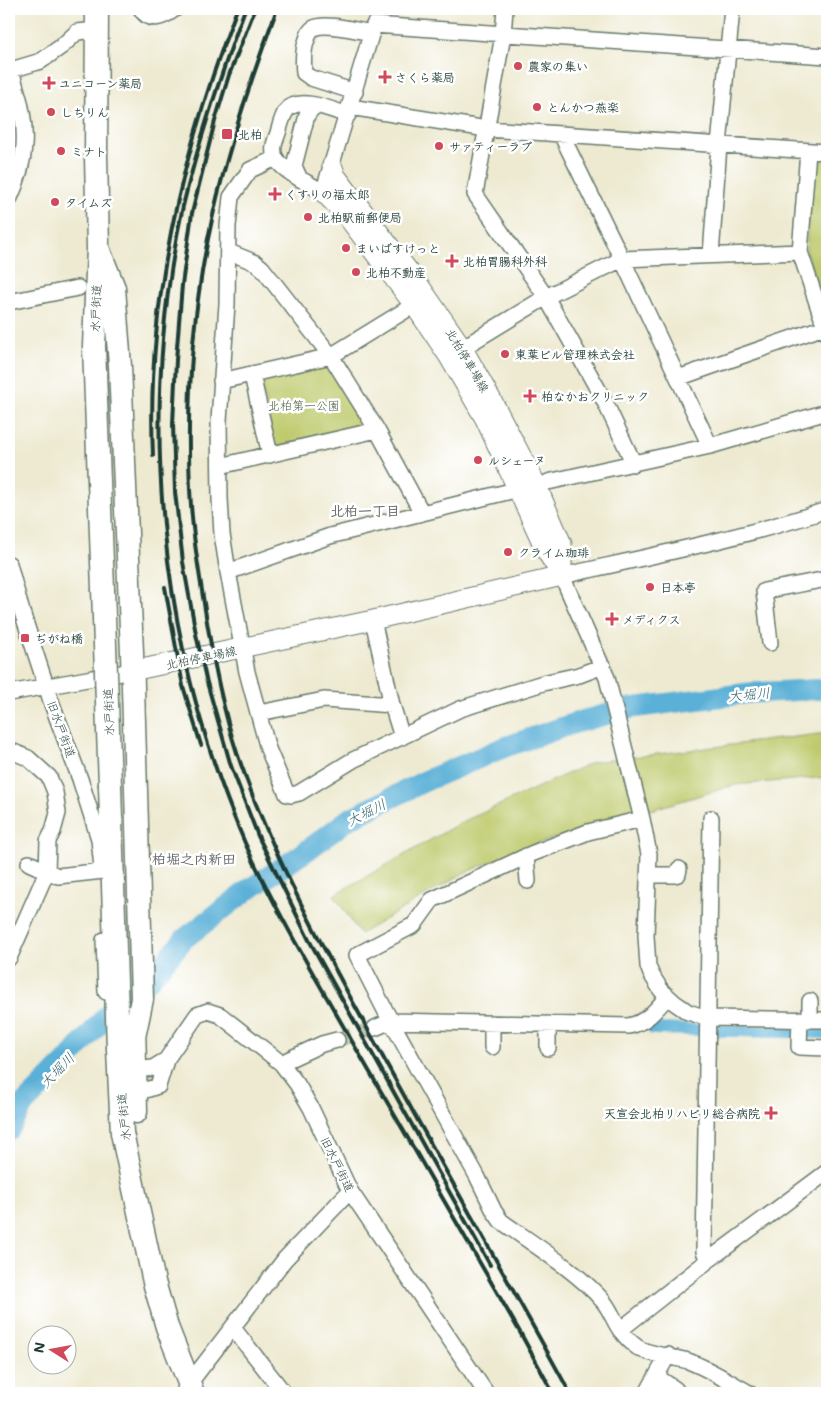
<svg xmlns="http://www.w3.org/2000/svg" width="836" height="1402" viewBox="0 0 836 1402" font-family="Mali,'Klee One',sans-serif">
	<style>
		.green { fill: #bdc96a; stroke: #6e834f }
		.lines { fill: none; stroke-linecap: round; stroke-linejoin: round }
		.canal { stroke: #5ab0d7; stroke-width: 12 }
		.river { stroke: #5ab0d7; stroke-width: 21 }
		.minor-tunnel { stroke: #c5c7b2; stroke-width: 15; stroke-dasharray: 15 8; stroke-linecap: butt }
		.minor-casing { stroke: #677a6b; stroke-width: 18 }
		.major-casing { stroke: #677a6b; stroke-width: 21 }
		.highway-casing { stroke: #677a6b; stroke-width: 25 }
		.minor { stroke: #fff; stroke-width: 15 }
		.major { stroke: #fff; stroke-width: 19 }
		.highway { stroke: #fff; stroke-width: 22 }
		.rail { stroke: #1f3d34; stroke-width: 4 }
		.highway-bridge-casing { stroke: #677a6b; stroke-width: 25; stroke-linecap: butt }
		.highway-bridge { stroke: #fff; stroke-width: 22 }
		.poi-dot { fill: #d1495b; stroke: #fff; stroke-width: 2 }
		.labels { text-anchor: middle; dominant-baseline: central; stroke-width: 5; stroke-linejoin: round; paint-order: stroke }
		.poi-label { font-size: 12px; font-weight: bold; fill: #1f3d34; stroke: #fff; text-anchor: start }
		.street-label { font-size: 12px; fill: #1f3d34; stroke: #fff }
		.park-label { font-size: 12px; fill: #466042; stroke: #fff }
		.neighbourhood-label { font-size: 14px; font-weight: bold; fill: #626567; stroke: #fff }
		.water-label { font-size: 14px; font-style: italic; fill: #34656d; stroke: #fff }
	</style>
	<rect width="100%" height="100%" fill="#fff"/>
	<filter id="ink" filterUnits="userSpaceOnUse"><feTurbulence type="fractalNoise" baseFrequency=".02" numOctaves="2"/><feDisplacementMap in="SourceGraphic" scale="10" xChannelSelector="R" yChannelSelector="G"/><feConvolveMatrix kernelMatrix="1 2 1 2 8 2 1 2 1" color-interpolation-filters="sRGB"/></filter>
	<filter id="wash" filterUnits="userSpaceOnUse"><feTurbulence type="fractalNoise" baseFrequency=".0096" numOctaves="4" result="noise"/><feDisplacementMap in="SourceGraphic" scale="20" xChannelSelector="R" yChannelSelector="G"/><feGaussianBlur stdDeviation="1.12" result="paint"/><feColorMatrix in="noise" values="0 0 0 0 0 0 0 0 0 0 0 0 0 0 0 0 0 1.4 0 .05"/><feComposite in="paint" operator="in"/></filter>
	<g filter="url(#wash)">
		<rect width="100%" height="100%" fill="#eeead2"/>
		<path class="green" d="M816,157l11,1v158l-21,-65 6,-91z
			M325,365l5,2 37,56 -2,5 -90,20 -15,-69z
			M827,733v44l-92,8 -200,59 -71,29 -104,61 -26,-39 126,-72 133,-61z"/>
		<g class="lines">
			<path class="canal" d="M653,1029l174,4"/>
			<path class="river" d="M9,1130l15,-26 41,-41 48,-55 38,-30 33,-39 64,-49 57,-38 44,-33 76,-38 80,-34 73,-25 53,-14 118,-15 78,-4"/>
		</g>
	</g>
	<g filter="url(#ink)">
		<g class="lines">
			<path class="minor-tunnel" d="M337,1040l38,-12"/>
			<g class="minor-casing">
				<path id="minor" d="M141,9c9,15 23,8 34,0
					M505,9l-2,26 -28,159 71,103 58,103 30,64
					M9,66c3,7 5,14 7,22 13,41 11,73 -7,112
					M11,70l30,-9 21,-15 15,-14 20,-2
					M355,92l-44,-14 -7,-5c-1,-11 -1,-21 2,-31 2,-5 3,-12 8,-14 12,-6 44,3 58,5
					M350,107l137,22 340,23
					M561,134l61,125 178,-7 8,-101
					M276,158l-26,12 -19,27 -3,29 -1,78 -8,117 1,78 2,35 6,38 19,100 21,77 19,45 4,1 8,-2 54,-33 107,-51 83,-26 36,-8 24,-9
					M299,177l-5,-11 2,-8 11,-43 8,-10
					M323,192c-13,-8 -39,-20 -47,-33 -5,-9 -1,-18 2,-26 2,-7 4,-16 8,-22 12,-16 46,-1 62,4
					M327,196l-1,-5v-8l48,-158 453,31
					M800,252l27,81
					M711,255l8,-110 13,-136
					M9,302l69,-14
					M454,353l92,-56 76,-38 56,119
					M252,375l18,80
					M221,381l110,-25 83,-51
					M710,446l117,-34
					M220,466l157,-36
					M548,482l162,-36 -32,-68 149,-52
					M827,510c-86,28 -176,46 -265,66l45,102 35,141 7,35 -3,82 2,30 3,8 10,16 14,13 13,9 19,6 120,2
					M422,513l89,-22
					M9,564l13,48 30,92 28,75 19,60 3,28
					M228,572l102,-36 92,-23 -45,-83 -46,-74 -69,-88 -6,-5 -27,-11
					M373,620l19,85 10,32
					M770,643l-6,-52 63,-12
					M9,693l123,-22
					M259,713l65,-13 68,5
					M9,750l19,8 21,19 6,15 3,21 -5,18 -5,10 -1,30 -38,87
					M642,819l-54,13 -57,22 -99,46 -18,25 -57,30 29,57 91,164 17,35 7,10c32,23 77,51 102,80 8,9 11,21 18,30 4,5 10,12 16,16 9,7 38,10 51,14 22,8 41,21 61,32
					M526,856l2,25
					M29,863l29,13 45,-5
					M648,875h27l3,-1 1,-5
					M104,940l2,52
					M810,1001v18
					M800,1019l-1,28 28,1
					M375,1028l16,-7 237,5c17,-2 29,-17 39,-29
					M492,1047v-24
					M548,1048v-24
					M281,1063l41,-19 15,-4
					M135,1070l18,-2 13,-8
					M127,1093l19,-3 12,-4 8,-26 31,-45 11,-4 12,4 61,48 16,21 14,24 39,83 136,202
					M710,1259l-6,-7 7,-434
					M233,1328l51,65
					M620,1330l90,-71 117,-87
					M657,1377l18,12 3,4
					M185,1389l100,-130 65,-68
					M647,1393l21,-38"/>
			</g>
			<g class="major-casing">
				<path id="major" d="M332,165l4,11 81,106 45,65 33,59 41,78 26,60v32
					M323,192l22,22 69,91 35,52 36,62 61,132 16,25
					M132,671l241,-51 189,-44"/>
			</g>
			<g class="highway-casing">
				<path id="highway" d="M97,9l-1,147 2,92 -4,98 9,243
					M98,248l16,40 6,78 12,287 10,346 -8,38
					M110,786l8,263 4,84 32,149 13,45 26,66
					M134,1022l2,90"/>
			</g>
			<use href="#minor" class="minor"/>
			<use href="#major" class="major"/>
			<use href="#highway" class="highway"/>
			<path class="rail" d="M245,9c-24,65 -46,130 -62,197 -46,211 -24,439 62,637 32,71 73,139 112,207 55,95 109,190 164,284l32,59
				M255,9l-26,66 -14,46 -23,92 -10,72 -6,75 -3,64 2,68 8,70 13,72 10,45 25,87 27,70 51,104 181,325
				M277,9c-25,67 -48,136 -64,206 -20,89 -27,183 -23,274 2,45 10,89 17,133 8,48 18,100 35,145 35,99 86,190 136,281 63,116 129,230 192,345
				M153,455c-7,-154 29,-304 84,-446
				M165,587l18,99 18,59"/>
			<g class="highway-bridge-casing">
				<path id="highway-bridge" d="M103,589l7,197"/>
			</g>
			<use href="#highway-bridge" class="highway-bridge"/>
		</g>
	</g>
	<g class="poi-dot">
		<circle cx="518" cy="66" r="5"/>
		<path d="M382.5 69.5h5v5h5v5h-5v5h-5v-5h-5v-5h5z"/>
		<path d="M46.5 75.5h5v5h5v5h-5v5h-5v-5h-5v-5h5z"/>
		<circle cx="537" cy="107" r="5"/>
		<circle cx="51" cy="112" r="5"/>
		<rect x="221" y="128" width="12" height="12" rx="2.5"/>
		<circle cx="439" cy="146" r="5"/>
		<circle cx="61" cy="151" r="5"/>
		<path d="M272.5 186.5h5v5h5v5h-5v5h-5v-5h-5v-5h5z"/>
		<circle cx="55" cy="202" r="5"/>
		<circle cx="308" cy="217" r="5"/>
		<circle cx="346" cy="248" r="5"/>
		<path d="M449.5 253.5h5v5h5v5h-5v5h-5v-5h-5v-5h5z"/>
		<circle cx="356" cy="272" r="5"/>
		<circle cx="505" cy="354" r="5"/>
		<path d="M527.5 388.5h5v5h5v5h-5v5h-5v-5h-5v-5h5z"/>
		<circle cx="478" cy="460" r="5"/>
		<circle cx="508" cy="552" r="5"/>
		<circle cx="650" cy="587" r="5"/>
		<path d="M609.5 611.5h5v5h5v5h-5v5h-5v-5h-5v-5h5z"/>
		<rect x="20" y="633" width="10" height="10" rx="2.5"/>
		<path d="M768.5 1105.5h5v5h5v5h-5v5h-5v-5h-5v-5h5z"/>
	</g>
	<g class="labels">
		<g class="poi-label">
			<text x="528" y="66">農家の集い</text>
			<text x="395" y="77">さくら薬局</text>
			<text x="59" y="83">ユニコーン薬局</text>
			<text x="547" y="107">とんかつ燕楽</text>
			<text x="61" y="112">しちりん</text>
			<text x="238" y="134">北柏</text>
			<text x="449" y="146">サァティーラブ</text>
			<text x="71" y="151">ミナト</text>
			<text x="285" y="194">くすりの福太郎</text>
			<text x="65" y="202">タイムズ</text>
			<text x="318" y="217">北柏駅前郵便局</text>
			<text x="356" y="248">まいばすけっと</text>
			<text x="463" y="261">北柏胃腸科外科</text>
			<text x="366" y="272">北柏不動産</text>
			<text x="515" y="354">東葉ビル管理株式会社</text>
			<text x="541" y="396">柏なかおクリニック</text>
			<text x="488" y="460">ルシェーヌ</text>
			<text x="518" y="552">クライム珈琲</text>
			<text x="660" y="587">日本亭</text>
			<text x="622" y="619">メディクス</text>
			<text x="35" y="638">ぢがね橋</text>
			<text x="760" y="1113" text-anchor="end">天宣会北柏リハビリ総合病院</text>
		</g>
		<g class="street-label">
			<text transform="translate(95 308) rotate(-88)">水戸街道</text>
			<text transform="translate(468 360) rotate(59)">北柏停車場線</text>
			<text transform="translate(201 657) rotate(-12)">北柏停車場線</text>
			<text transform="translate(108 712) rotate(-92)">水戸街道</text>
			<text transform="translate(62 729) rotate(70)">旧水戸街道</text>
			<text transform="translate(123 1117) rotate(-96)">水戸街道</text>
			<text transform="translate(338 1164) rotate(64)">旧水戸街道</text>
		</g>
		<g class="park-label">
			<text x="304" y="405">北柏第一公園</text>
		</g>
		<g class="neighbourhood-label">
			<text x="365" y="510">北柏一丁目</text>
			<text x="194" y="858">柏堀之内新田</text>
		</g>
		<g class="water-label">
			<text transform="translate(749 694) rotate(-5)">大堀川</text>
			<text transform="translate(366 812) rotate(-27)">大堀川</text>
			<text transform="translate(57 1070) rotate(-46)">大堀川</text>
		</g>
	</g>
	<rect width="836" height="1402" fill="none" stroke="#fff" stroke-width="30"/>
	<g transform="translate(52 1350) rotate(281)"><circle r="24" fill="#ffffff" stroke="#a5b1ae"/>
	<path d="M0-4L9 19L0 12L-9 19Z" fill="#d1495b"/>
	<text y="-8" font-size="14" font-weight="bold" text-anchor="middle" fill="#1f3d34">N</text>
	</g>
</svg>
